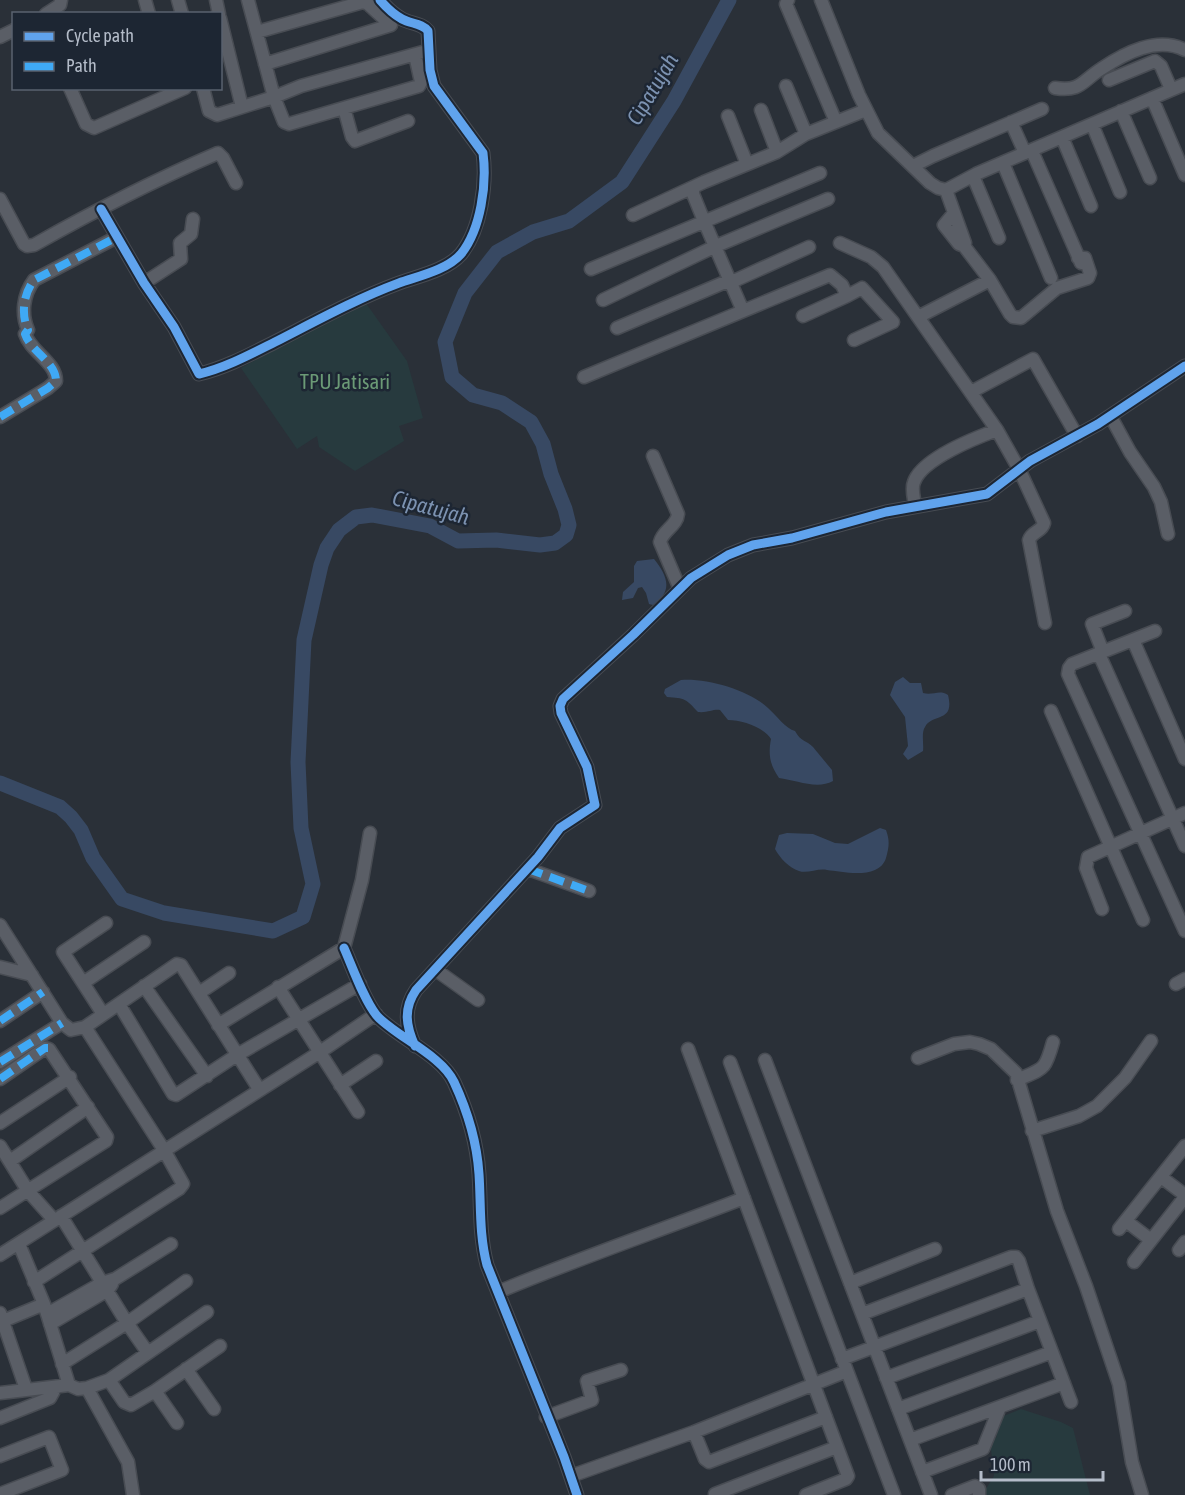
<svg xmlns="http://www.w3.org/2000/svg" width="1185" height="1495" viewBox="0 0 1185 1495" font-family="'Asap Condensed',sans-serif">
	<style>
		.green { fill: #273a3e }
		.water { fill: #384963 }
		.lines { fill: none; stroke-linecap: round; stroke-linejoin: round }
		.river { stroke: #384963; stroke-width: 15 }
		.minor-casing { stroke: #484c53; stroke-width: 15 }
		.minor { stroke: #5a5e66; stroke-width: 12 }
		.quiet { stroke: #3fa9f5; stroke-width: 8; stroke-dasharray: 15 8; stroke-linecap: butt }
		.cycleway-casing { stroke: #1d2633; stroke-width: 13 }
		.cycleway { stroke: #60a3ed; stroke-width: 9 }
		.labels { text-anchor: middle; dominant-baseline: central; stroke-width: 5; stroke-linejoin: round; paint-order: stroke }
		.park-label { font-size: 21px; fill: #6b9a76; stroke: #1d2633 }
		.water-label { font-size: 22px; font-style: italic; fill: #7c92b1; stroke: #1d2633 }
	</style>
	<rect width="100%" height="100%" fill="#2a3038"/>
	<path class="green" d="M363,299l44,62 16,57 -24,8 5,15 -49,30 -36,-24 -2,-11 -20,13 -56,-81z
		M1021,1409l40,13 12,6 17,67h-108l12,-19 -4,-35 6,-3 5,-21z"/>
	<path class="water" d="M654,559c13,16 20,32 -1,46l-4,-1 -3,-11 -4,-6 -4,1 -5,10 -11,2 1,-8 11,-10v-16l3,-5z
		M903,677l7,6h11l2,10c10,3 16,-4 25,2 7,28 -15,18 -23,32 -4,6 -1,17 -2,24l-15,9 -5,-6 5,-8 -3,-29 -15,-22 5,-13z
		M681,680c26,-2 68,10 87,28 8,7 18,21 27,23 6,11 11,9 18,16 5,6 14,17 19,23l1,11c-16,9 -37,-1 -54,-3 -9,-13 -11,-23 -8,-39 -8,-12 -29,-19 -43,-19l-8,-10c-7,-1 -12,3 -22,2 -12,-13 -13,-14 -31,-15l-3,-4 1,-4z
		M880,828l6,2c4,11 3,17 0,28 -7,22 -42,14 -59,12 -9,-2 -20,4 -28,1 -10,-3 -19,-13 -24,-22l4,-14 8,-2 26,1 22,9 13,1z"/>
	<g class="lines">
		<path class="river" d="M0,783l60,24 11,10 10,13 12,28 29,41 42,14 109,18 30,-14 10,-33 -12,-56 -3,-66 6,-122 17,-75 6,-17 12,-18 17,-13 16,-2 58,11 28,15 38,-1 44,5 15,-2 11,-8 3,-10 -4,-16 -14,-35 -8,-30 -12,-22 -29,-19 -29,-8 -21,-18 -7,-35 20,-49 32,-41 36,-20 36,-11 53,-39 52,-81 55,-101"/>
		<g class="minor-casing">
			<path id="minor" d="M145,0l4,14
				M178,0l4,14
				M216,0l3,14
				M788,0l-2,4 50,118
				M821,0l38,95 19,38 52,50 8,5 8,2 30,-16 209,-90
				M46,14l14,-9 1,-5
				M220,18l22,89
				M257,32l106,-30 5,2 23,21 -126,39
				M0,37l14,-7
				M415,55l6,27 -2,4 -130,38 -5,-2 -10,-25 27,-11 122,-34
				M1109,80l46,-19 6,5 10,23
				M786,86l20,48
				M70,88l16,36 8,4 91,-40
				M203,88l6,23 8,4 57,-18 -26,-97
				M1055,88c26,4 27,-7 46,-19 24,-16 56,-33 84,-19
				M1152,98l33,77
				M344,108l8,29 3,4 53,-20
				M761,110l16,42
				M1121,111l29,67
				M728,116l19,48
				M1011,122l14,31
				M1092,124l28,68
				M1062,137l29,69
				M1032,151l49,112
				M1003,163l48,115
				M913,166l20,-10 109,-47
				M973,176l26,62
				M693,188v6l11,27 39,90
				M946,190l19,53 -1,3 -5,-2 -15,-19 10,-12
				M0,199l24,45 3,2 7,-1c60,-34 121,-65 184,-92l5,5 13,25
				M101,209l43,74 30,44 25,47c26,-6 52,-20 76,-32 41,-21 81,-43 124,-59 20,-7 48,-13 62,-29 20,-25 26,-70 22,-101l-49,-67 -4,-16 -2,-39c-6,-8 -17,-7 -26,-12 -9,-5 -16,-12 -22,-19
				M633,215l71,-33 73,-30 29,-18 60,-24
				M840,243l31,14 12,10 114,163 22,39 25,54c-2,9 -12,8 -15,17l16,83
				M964,246l26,34
				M591,269l229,-96
				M144,283l37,-24 -1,-16 11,-9 2,-15
				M603,300l113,-54 112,-47
				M803,316l44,-20
				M918,317l72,-37 20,34 3,3 8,1 36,-30 31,-10 2,-5 -5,-15h-7
				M617,328l113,-48h6l73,-33
				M584,377l246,-102 12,10 5,11 15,-8 31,34 -39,18
				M971,392l62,-33 44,77
				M0,417l48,-29 8,-7c0,-19 -25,-29 -31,-47l3,-4c-7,-16 -5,-35 6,-50l83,-43
				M1111,417l19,35 24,35 7,15 7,32
				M653,456l25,58c-1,12 -15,16 -18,28l20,47
				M915,505c-1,-7 -4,-16 -1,-23 8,-23 61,-44 83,-52
				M1155,631l-83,33 -3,4 -1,6 117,257
				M1133,640l52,119
				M1103,652l-11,-28 33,-13
				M1099,654l86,192
				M1051,711l92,209
				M528,869l61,22
				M1102,909l-16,-41 2,-11 97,-44
				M0,925l62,98 9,7 14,-3 79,123 19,34 -4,5 -145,93
				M344,948c8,18 21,55 34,69 21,21 64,39 76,65 13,28 23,61 25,92 2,30 0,61 8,91l77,192 13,38
				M0,967l32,8
				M436,970l42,30
				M83,983l61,-41
				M1176,984l9,-5
				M144,986l63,90
				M278,987l80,125
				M199,993l30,-20
				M119,1004l54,90 3,1 61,-40 123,-71
				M103,1014l-40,-62 43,-29
				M0,1021l43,-29
				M218,1025l126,-77 18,-68 8,-47
				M85,1027l92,-63 4,1 78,124
				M415,1046c-9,-20 -12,-37 1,-56l122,-133 22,-29 35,-23 -8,-38 -26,-54 -1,-7 3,-7 70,-64 58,-57 37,-23 25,-10 39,-7 94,-26 101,-18 43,-33 68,-37 87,-58
				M688,1049l160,427 -2,3 -40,16
				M918,1058l36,-14 16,-2 9,2 12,5 25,24 41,138 29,75 33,98 13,78 10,33
				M765,1060l166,435
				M0,1062l62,-39
				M730,1062l164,433
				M0,1079l45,-31 4,1 58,88 -1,4 -106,67
				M1017,1080c27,-12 28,-9 36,-38
				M340,1085l36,-24
				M0,1123l70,-46
				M1032,1131l47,-15 18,-10 28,-28 26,-37
				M0,1146l28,45 26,29
				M10,1161l78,-54
				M1161,1177l24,18
				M61,1216l66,107 21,30
				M1126,1221l25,19
				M1119,1229l66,-83
				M19,1244l25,60 25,81
				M1179,1250l6,-8
				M0,1255l320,-203 56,-38
				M1134,1262l51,-65
				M850,1283l85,-34
				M498,1292c81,-34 164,-62 246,-94
				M0,1313l26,76
				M47,1314l55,-31 13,-4 56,-35
				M862,1314l149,-57h5l3,4 9,28 43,113
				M3,1321l41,-17
				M50,1324l58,-34 4,-6
				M842,1359l186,-70
				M62,1364l65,-41 59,-42
				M186,1369l28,40
				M886,1378l154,-57
				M109,1380l15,22 7,3 24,-14 65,-45
				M87,1388l41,74 5,33
				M155,1391l22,32
				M0,1393l69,-8 9,4 9,-1 22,-8 98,-68
				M898,1409l154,-57
				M546,1417l46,-17 -5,-19 34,-11
				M0,1418l50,-20 6,-11
				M694,1432l11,27 4,3 117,-45
				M910,1440l154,-57
				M0,1456l49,-19 13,33 -62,24
				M922,1472l61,-23 17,-42
				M571,1476l123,-44 153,-61
				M715,1494l122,-47
				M952,1495l23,-9 4,3v6"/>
		</g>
		<use href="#minor" class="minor"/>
		<path class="quiet" d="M0,417l48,-29 8,-7c0,-19 -25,-29 -31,-47l3,-4c-7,-16 -5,-35 6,-50l83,-43
			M528,869l61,22
			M0,1021l43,-29
			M0,1062l62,-39
			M0,1079l45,-31h3"/>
		<g class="cycleway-casing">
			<path id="cycleway" d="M101,209l43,74 30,44 25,47c26,-6 52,-20 76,-32 41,-21 81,-43 124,-59 20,-7 48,-13 62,-29 20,-25 26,-70 22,-101l-49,-67 -4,-16 -2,-39c-6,-8 -17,-7 -26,-12 -9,-5 -16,-12 -22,-19
				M344,948c8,18 21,55 34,69 21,21 64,39 76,65 13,28 23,61 25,92 2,30 0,61 8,91l77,192 13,38
				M415,1046c-9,-20 -12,-37 1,-56l122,-133 22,-29 35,-23 -8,-38 -26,-54 -1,-7 3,-7 70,-64 58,-57 37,-23 25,-10 39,-7 94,-26 101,-18 43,-33 68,-37 87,-58"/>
		</g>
		<use href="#cycleway" class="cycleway"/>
	</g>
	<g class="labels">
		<g class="park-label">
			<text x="345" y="381">TPU Jatisari</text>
		</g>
		<g class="water-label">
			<text transform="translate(652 89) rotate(-59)">Cipatujah</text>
			<text transform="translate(431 507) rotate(15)">Cipatujah</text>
		</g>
	</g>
	<rect x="12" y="12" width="210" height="78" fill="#1d2633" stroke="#59626f" stroke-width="1.5"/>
	<rect x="24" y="32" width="30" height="9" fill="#60a3ed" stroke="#59626f" stroke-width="1.5"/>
	<text x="66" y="42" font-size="18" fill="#b4bcc9">Cycle path</text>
	<rect x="24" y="62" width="30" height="9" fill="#3fa9f5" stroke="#59626f" stroke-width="1.5"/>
	<text x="66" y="72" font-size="18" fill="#b4bcc9">Path</text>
	<path d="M981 1471v9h122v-9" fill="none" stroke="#b4bcc9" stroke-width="3"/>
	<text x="990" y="1471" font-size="18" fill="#b4bcc9" stroke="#1d2633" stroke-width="4.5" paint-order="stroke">100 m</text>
</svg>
